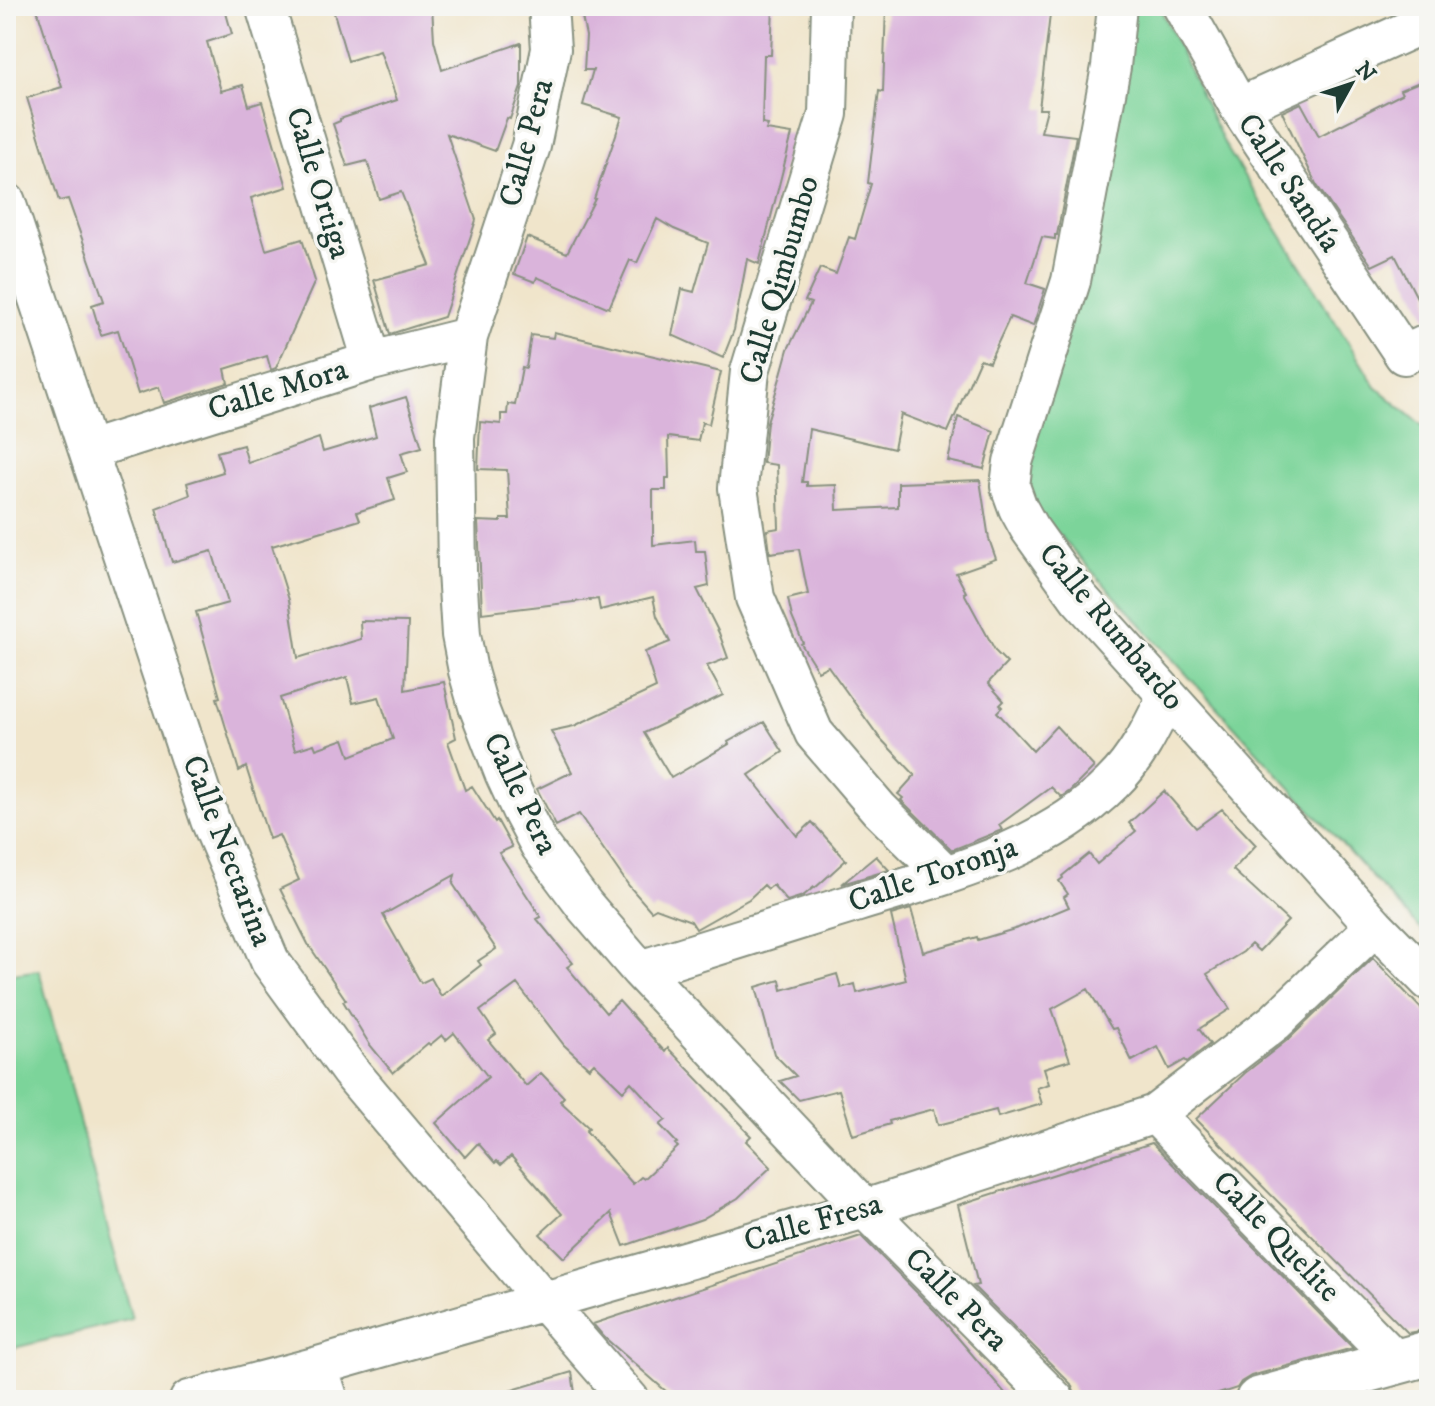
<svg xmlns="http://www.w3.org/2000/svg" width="1435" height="1406" viewBox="0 0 1435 1406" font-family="'IM FELL DW Pica',serif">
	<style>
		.green { fill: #7bd49a; stroke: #4d8867; stroke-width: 2 }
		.building { fill: #dab4db; fill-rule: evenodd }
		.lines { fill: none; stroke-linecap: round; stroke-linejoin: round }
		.minor-casing { stroke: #889180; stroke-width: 42 }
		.major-casing { stroke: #889180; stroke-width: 48 }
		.path { stroke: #889180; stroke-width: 5; stroke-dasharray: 2 6; stroke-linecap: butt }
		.minor { stroke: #fff; stroke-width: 38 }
		.major { stroke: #fff; stroke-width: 44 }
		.labels { text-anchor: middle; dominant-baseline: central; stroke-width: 7; stroke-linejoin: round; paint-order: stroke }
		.street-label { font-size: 32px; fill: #1f3d34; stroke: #f6f6f2 }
	</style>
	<rect width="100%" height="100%" fill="#f6f6f2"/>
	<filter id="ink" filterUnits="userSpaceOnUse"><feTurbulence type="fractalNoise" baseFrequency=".0125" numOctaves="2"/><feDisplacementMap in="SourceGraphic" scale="16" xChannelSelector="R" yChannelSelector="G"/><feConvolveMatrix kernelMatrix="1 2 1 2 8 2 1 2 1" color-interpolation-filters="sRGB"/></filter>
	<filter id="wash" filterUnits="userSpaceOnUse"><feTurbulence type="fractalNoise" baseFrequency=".006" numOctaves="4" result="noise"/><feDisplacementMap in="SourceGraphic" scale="32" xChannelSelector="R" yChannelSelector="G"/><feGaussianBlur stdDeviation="1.8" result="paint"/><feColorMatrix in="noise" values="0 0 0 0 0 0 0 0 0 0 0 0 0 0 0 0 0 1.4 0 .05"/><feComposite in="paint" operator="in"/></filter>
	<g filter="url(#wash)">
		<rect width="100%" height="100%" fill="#f0e5cb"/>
		<path class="green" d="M1131,6h28l66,139 151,242 53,44v508l-426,-465z
			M39,970l93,349 -126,31v-375z"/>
		<g id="blocks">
			<path class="building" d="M36,6h188l8,28 -25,8 14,49 22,-6 6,21 13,-4 25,85 -36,11 15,52 36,-11 13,42 -39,87 -5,2 -4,-14 -42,13 3,14 -64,20 -5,-16 -21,7 -20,-64 -17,5 -9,-30 12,-4 -36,-102 -9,2 -32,-103 35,-11z
				M332,6h100l2,34 8,30 79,-27v44l-11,32 -3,-1 -12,33 -48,-17 29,86 -32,97 -54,17 -16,-54 56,-15 -29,-73 -22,7 -12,-38 -20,5 -14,-42 7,-3v-2l57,-19 -17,-49 -32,10z
				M620,6h62v3l91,-3 -2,49h-7l-2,69 6,1 -2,5 26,4 -33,130 -12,-5 -13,71 -11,28 -51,-23 10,-46 12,3 14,-49 -34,-14 -17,-10 -20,44 -7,-3 -21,48 -72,-31 -2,5 -21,-8 13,-37 40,16 28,-54h-1l28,-82 -39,-12 10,-35h-9l2,-34 -5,-24z
				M886,6h165l-12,103h8l-6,23 35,4 -19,99h-2v4l-13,-2 -15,46 18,6 -12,37 -23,-9 -21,45 -9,-3 -32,73 -47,-18 -7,35 -85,-20 -7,53h5v4l29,-1 1,25 61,-3v-24l82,-3 9,59 7,20 -40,14 10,19 -2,1 32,59 11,11 -19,20 16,18 -4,4 2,2 -5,5 36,39 23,-25 38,41 -24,24 -9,6 -10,-10 -52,38 3,5 -50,20 -51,-50 2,-2 -5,-4 17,-19 -36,-38 -51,-71 -10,5 -17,-27 2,-1 -11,-26 -4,-18 20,-5 -9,-45 -29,4 -3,-23 12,-2 -2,-63 -14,-2 4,-41 13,-44 8,-29 23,-46 -6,-2 15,-33 16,6 13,-37 6,2 16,-55 -3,-1 11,-92 4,1z
				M1429,78v243l-34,-66 -23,11 -56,-82 -34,-72 19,-9 18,33 83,-42 -2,-4z
				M554,332l167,40 -12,52 -7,-2 -4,19 -30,-4 1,41h-3v12h-13v55l42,-5 1,11h9l4,35 -12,3 22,44 9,25 -21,8 16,29 -79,38 27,45 58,-34 -1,-2 36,-20 19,30 -34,23 48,61 15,-14 34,38 -31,28 -1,-1 -11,9 -16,5 -14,-16 -5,4 -4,-4 -15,14 -53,30 -5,-8 -35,-13 -5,3 -22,-25 -50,-72 -23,12 -19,-37 35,-17 -21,-41 23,-5 82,-38 -11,-36 25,-10 -13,-26 -4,-19 -53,13 -2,-11 -116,14 -4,-92 23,1v-3h9l-3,-49 -29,-1 2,-47 21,2v-10h6l1,-10 7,1 7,-38 4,1 5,-33 22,3z
				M406,397l16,50 -21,6 6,19 -19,6 7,22 -38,12 3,8 -88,26 17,54 9,58 63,-19 -1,-18 48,1 -3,68 39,-8 12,56 -8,4 17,48 7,-4 23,36 2,-2 15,27 -13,6 42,64 -4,2 36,44 -6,4 39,46 13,-12 46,51 3,-4 75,78 -1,1 9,9 -5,5 25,26 -33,31 -36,21 -78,27 -13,-33 -47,45 -24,-24 22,-20 -51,-58 -10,9 -4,-4 -2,2 -17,-20 -13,14 -29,-34 52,-46 -34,-44 -8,7 -4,-5 -12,10 -2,-2 -35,30 -23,-28 -27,-44 3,-1 -38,-56 -28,-55 19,-9 -20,-45 -10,4 -23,-72 -7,4 -22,-73 3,-1 -24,-85 32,-9 -16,-52 -40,11 -16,-54 34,-13 -3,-12 36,-11 -6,-20 26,-7 5,18 71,-25 4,14 53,-16 -7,-28zM347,677l6,26 26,-6 14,42 -43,17 -6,-17 -28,10 -2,-5 -19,6 -15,-52zM455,875l-2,9 43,65 -18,12 3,4 -40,31 -10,-18 -10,5 -38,-68zM517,984l47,61 25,23 5,-5 29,28 8,-9 35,38 -6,5 17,18 -2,1 3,3 -34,32 -3,-2 -8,7 -47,-53 3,-3 -29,-27 4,-4 -23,-24 -15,13 -38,-46 8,-6 -16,-23z
				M958,417l36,14 -10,38 -36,-8z
				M1164,791l32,37 26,-19 34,36 -23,25 55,51 -29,30 -8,-7 -8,8 -36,22 23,35 -31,20 11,15 -23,18 -2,-2 -16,9 -11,-22 -26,14 -16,-33 -4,1 -24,-40 -36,20 18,51 -26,8 5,16 -12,4 5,16 -44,13 -2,-7 -58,15 -4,-16 -45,12 1,3 -37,11 -14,-45 -40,10 -19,-19 16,-5 -22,-22 -18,-67 24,-7 2,10 55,-16 4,14 14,-4 2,9 49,-13 -15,-65 20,-6 12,43 54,-15 1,3 40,-12 51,-21 -5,-10 4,-3 -9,-13 4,-3 -1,-2 27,-22 8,10 39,-33 -7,-8z
				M876,856l13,14 -47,14z
				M1373,958l56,59v312l-21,4 -212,-214 49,-46 45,-35z
				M1152,1143l201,205 -102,28 -10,6 -4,6 -37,12h-120l-4,-3 -5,-13 -98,-98 5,-1 -20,-80z
				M861,1236l75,76 75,88h-335l-72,-63 -11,-13z
				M572,1372l4,28h-76l-1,-6z"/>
		</g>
	</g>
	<g filter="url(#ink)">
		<use href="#blocks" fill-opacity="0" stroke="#889180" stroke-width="2"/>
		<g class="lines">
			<g class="minor-casing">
				<path id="minor" d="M265,6l107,355
					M548,6l3,43 -20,97 -63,191 -13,100 2,134 4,64 7,36 10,35 26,67 17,37 19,36 45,60 55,64 225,239 190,191
					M831,6l-3,108 -78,257 -12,117 17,110 59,135 65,76 66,65
					M1117,6l-6,61 -40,214 -58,181 -3,24 8,22 11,20 50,70 296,328 54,55
					M1182,6l57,101 165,248 25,-12
					M1239,107l190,-86
					M6,202l204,618 60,141 80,110 193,229 87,100
					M89,450l283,-89 96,-24
					M640,970c71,-22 143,-45 215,-67 90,-28 189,-51 257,-120 25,-24 40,-56 55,-87
					M1155,1114l241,247
					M318,1366l11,34
					M189,1400l129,-34 547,-157 290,-95 120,-92 100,-96"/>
			</g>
			<g class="major-casing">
				<path id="major" d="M1258,1400l171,-47"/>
			</g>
			<path class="path" d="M1421,383l8,13"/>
			<use href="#minor" class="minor"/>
			<use href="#major" class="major"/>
		</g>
	</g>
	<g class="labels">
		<g class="street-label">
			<text transform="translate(527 143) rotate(-75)">Calle Pera</text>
			<text transform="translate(318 183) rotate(73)">Calle Ortiga</text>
			<text transform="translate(1289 183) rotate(56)">Calle Sandía</text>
			<text transform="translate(780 280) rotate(-74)">Calle Qimbumbo</text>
			<text transform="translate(278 390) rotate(-17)">Calle Mora</text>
			<text transform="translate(1111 627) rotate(50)">Calle Rumbardo</text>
			<text transform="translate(520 794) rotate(64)">Calle Pera</text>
			<text transform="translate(227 851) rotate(69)">Calle Nectarina</text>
			<text transform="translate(933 875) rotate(-19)">Calle Toronja</text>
			<text transform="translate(813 1223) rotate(-16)">Calle Fresa</text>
			<text transform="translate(1276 1237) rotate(46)">Calle Quelite</text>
			<text transform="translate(956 1300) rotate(45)">Calle Pera</text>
		</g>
	</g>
	<rect width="1435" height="1406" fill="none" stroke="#f6f6f2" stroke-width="32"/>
	<g transform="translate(1351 84) rotate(50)" stroke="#f6f6f2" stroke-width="6" paint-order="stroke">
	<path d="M0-6L14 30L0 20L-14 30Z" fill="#1f3d34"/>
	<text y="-12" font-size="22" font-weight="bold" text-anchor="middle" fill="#1f3d34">N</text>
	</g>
</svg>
